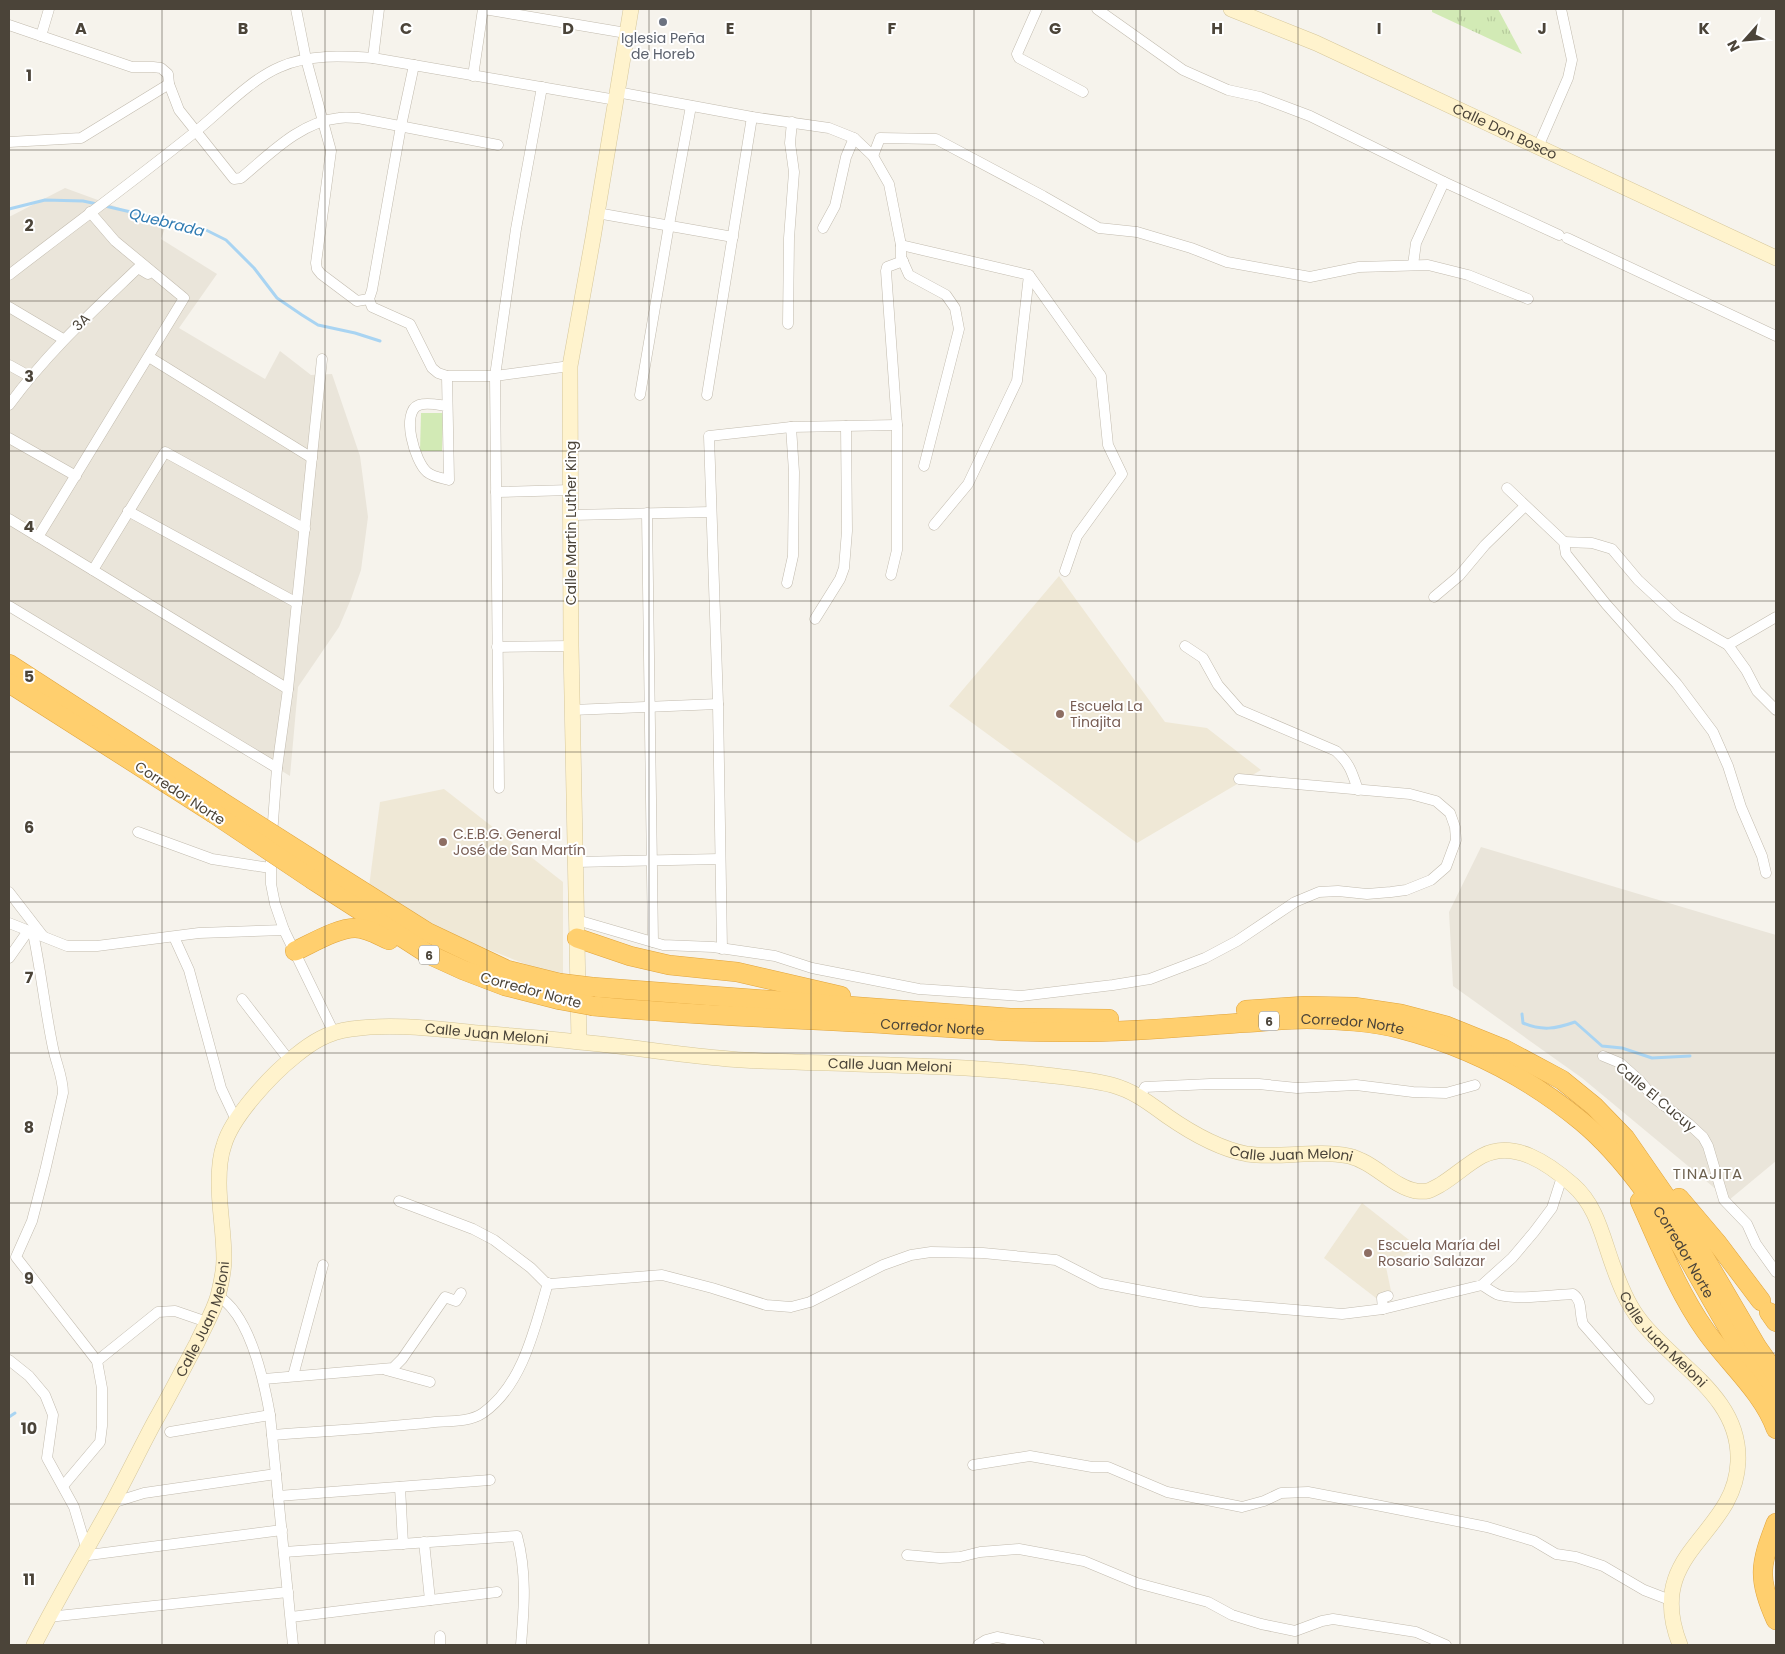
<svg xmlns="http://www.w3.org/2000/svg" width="1785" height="1654" font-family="Poppins,sans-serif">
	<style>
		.residential { fill: #eae5da }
		.education { fill: #efe8d6 }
		.grass { fill: #d2eab5 }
		.park { fill: url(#park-tufts) }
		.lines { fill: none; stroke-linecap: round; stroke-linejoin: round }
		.stream { stroke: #a9d4f2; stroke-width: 3 }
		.street-casing { stroke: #c2bbae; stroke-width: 11 }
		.secondary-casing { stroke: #d6c79b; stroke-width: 16 }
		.highway-casing { stroke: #e0a43c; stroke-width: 20 }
		.street { stroke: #fff; stroke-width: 10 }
		.secondary { stroke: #fff3cd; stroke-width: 15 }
		.highway { stroke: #ffcf6e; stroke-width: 19 }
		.highway-bridge-casing { stroke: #e0a43c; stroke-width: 20; stroke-linecap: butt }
		.highway-bridge { stroke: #ffcf6e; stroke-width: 19 }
		.grid { fill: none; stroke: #4b4439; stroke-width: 1; stroke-opacity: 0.55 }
		.worship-dot { fill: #6b7280; stroke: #fff; stroke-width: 2 }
		.education-dot { fill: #8d6e63; stroke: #fff; stroke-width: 2 }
		.labels { text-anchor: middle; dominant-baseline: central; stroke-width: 4; stroke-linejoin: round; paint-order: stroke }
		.shield { fill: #fff; stroke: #817c74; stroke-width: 1 }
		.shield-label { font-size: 12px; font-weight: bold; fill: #4b4439 }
		.worship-label { font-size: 14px; fill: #5b616d; stroke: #fff }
		.street-label { font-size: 14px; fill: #4b4439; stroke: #fff }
		.education-label { font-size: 14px; fill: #785e54; stroke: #fff; text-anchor: start }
		.water-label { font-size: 15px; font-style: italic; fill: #2e7ab2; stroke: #fff }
		.neighbourhood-label { font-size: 15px; letter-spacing: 1px; fill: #6e6250; stroke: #fff }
		.grid-label { font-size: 16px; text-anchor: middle; font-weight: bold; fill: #4b4439; stroke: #fff; stroke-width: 4; stroke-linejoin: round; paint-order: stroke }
	</style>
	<defs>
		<pattern id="park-tufts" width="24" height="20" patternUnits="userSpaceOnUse" patternTransform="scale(1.25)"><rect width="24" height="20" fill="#d2eab5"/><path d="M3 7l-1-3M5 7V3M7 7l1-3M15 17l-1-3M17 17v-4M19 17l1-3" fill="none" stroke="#b6ca9c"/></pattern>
	</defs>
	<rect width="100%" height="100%" fill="#f6f3ec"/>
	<g class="residential">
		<path d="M65 188 166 225 161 239 217 274 179 328 265 379 280 351 311 375 332 374 360 456 368 517 361 570 351 599 339 627 298 687 290 776 9 605V217Z"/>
		<path d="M1481 847 1776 935V1161L1729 1200 1582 1078 1453 986 1449 912Z"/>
	</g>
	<g class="education">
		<path d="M1059 576 1165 722 1207 728 1261 770 1137 843 949 706Z"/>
		<path d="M444 789 563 882V975L545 972 452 935 369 887 380 802Z"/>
		<path d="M1362 1203 1418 1247 1386 1267 1391 1291 1376 1298 1324 1258Z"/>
	</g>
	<path class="grass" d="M421 413H443L442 451H420Z"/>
	<path class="park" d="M1432 9H1498L1522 54 1432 12Z"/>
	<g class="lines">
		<g class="stream">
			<path d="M105 206 204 229 226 240 254 268 277 298 302 315 318 325 355 333 380 341"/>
			<path d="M9 209 45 200 83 201 97 204"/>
			<path d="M1522 1014 1523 1023C1542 1031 1555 1029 1575 1022L1602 1046 1622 1048 1652 1058 1690 1056"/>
			<path d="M9 1417 15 1413"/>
		</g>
		<defs>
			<g id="street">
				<path d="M296 9 306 59 331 151 316 263 317 269 321 274 357 301 369 299"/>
				<path d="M484 9 626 33"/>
				<path d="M1037 9 1017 54 1019 58 1083 92"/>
				<path d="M1097 9 1183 70 1228 90 1260 97 1310 116 1444 182 1559 235"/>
				<path d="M9 25 132 67H153L161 68 168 74 169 84 179 110 234 179 241 178C270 154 300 122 339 118 345 117 352 118 358 118L498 145"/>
				<path d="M41 36 49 9"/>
				<path d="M373 58 379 9"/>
				<path d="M414 65 401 126 372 290 369 299 372 307 410 324 432 368 438 373 447 376H495L570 366"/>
				<path d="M473 76 483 9"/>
				<path d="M617 92 752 117 829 128 854 138 873 156 889 184 901 245V257L909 275 946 295 955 308 959 329 924 466"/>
				<path d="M9 142 81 138 169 84"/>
				<path d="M1538 147 1568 78 1572 60 1561 9"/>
				<path d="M873 156 880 138 936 139 1043 196 1099 228 1137 232 1191 248 1227 262 1310 277 1359 267 1428 265 1468 275 1528 299"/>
				<path d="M597 213 733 237"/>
				<path d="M823 228 835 206 846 157 854 138"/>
				<path d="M1567 238 1776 336"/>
				<path d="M901 245 1029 275 1101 376 1108 445 1122 474 1077 536 1065 571"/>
				<path d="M1413 265 1416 243 1444 182"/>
				<path d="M9 275C71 227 134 181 195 132 220 112 251 79 280 67 309 54 342 56 373 58L616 100"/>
				<path d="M9 307 63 339"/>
				<path d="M788 324 789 238 794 172 790 143 792 122"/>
				<path d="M149 357 312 458"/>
				<path d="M9 365 29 376"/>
				<path d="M640 395 669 225 691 106"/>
				<path d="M707 395 752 117"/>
				<path d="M9 405C48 352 91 313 138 268L148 274"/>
				<path d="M447 406C439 405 427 402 419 405 400 412 415 462 427 472 433 477 442 478 449 480L447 376"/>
				<path d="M9 438 76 476"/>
				<path d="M1507 488 1564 542 1566 554 1606 604 1677 684 1713 732 1728 766 1741 807 1762 856 1766 873"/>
				<path d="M496 492 571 490"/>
				<path d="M128 511 297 603"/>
				<path d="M647 513 653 942"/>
				<path d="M571 515 711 512"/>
				<path d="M9 519 288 689"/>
				<path d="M934 525 968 484 1017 381 1029 275"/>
				<path d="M38 537 184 298 115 241 90 212"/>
				<path d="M1564 542 1592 543 1612 549 1638 580 1677 616 1728 645 1746 670 1757 691 1776 710"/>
				<path d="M93 570 165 452 305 529"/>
				<path d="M891 575 897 550V425L886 271 887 267 903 261"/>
				<path d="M787 583 793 556 794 472 791 427"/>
				<path d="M1434 597 1459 576 1485 545 1525 506"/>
				<path d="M9 606 277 768"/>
				<path d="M815 619 840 579 844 568 847 531 846 426"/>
				<path d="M1728 645 1776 617"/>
				<path d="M1185 646 1203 658 1218 685 1240 710 1336 751C1350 764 1352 772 1358 790"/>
				<path d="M497 647 571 646"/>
				<path d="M572 710 718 704"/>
				<path d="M499 788 495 376 516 229 542 87"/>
				<path d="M138 832 212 859 270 868"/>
				<path d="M272 835 277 768 288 689 322 359"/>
				<path d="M271 850V884L275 904 284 930 334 1033"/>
				<path d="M575 862 720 859"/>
				<path d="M9 892 43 936"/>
				<path d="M577 920 663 945 713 947 775 956 812 968 919 989 1021 996 1113 985 1150 979 1205 958 1237 941 1295 902 1319 892 1338 891 1367 894 1391 892 1406 890 1431 880 1446 867 1456 840 1455 827 1450 813 1436 801 1410 794 1239 779"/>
				<path d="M9 923 67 946H97L199 933 284 930"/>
				<path d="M33 933C41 971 45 1010 53 1048 56 1063 63 1077 63 1093L45 1171 32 1221 16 1257 97 1361 102 1388V1426L100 1442 63 1486"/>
				<path d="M174 937 189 970 221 1088 236 1120"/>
				<path d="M722 949 718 704 709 436 791 427 897 425"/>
				<path d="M9 958 28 931"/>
				<path d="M242 999 289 1060"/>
				<path d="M1603 1056 1620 1063 1640 1081 1654 1098 1689 1124 1703 1137 1708 1146 1724 1200 1747 1224 1756 1244 1776 1272"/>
				<path d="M1140 1097 1145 1087 1210 1084H1259L1297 1088 1356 1085 1413 1092 1446 1093 1475 1085"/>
				<path d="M399 1201 473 1229 494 1240 531 1268 545 1282 550 1284 662 1275 712 1288 766 1305 791 1307 810 1302 883 1265 911 1255 931 1252 983 1253 1056 1260 1101 1283 1201 1302 1342 1314 1383 1309 1482 1285 1512 1258 1534 1232 1552 1208 1562 1177"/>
				<path d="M1482 1285C1487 1288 1493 1293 1499 1295 1518 1300 1552 1295 1573 1294 1583 1301 1579 1313 1583 1324L1649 1399"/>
				<path d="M218 1296C250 1315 264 1381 270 1415L293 1645"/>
				<path d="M1383 1309 1382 1298 1388 1296"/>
				<path d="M9 1360 29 1376 45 1395 53 1415 47 1458 74 1507 86 1547"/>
				<path d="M97 1361 158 1312 175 1311 207 1322"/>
				<path d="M386 1370 430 1382"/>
				<path d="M293 1376 323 1265"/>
				<path d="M264 1379 393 1368 402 1359 445 1297 456 1301 461 1293"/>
				<path d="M170 1432 270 1415"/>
				<path d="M272 1435C327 1431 381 1428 435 1422 450 1421 470 1422 483 1413 523 1385 535 1327 548 1283"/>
				<path d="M973 1465 1030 1456 1092 1467H1108L1167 1492 1242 1507 1264 1501 1281 1493 1308 1492 1376 1505 1487 1527 1534 1541 1556 1554 1576 1557 1603 1566 1644 1590 1670 1600"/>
				<path d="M400 1487 403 1544"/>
				<path d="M278 1496 490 1480"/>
				<path d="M112 1503 144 1493 276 1474"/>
				<path d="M424 1542 430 1600"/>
				<path d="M284 1552 517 1536C527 1572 524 1609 521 1645"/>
				<path d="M907 1555 940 1558 960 1557 980 1552 1019 1549 1084 1561 1137 1583 1208 1602 1232 1615 1261 1624 1295 1631 1322 1621 1333 1619 1416 1632 1446 1645"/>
				<path d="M81 1556 282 1530"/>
				<path d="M48 1617 288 1592"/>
				<path d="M291 1617 497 1592"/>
				<path d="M440 1636V1645"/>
				<path d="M978 1645 986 1640 997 1637 1039 1645"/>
			</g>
			<g id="secondary">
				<path id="s1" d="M1231 9 1316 43 1776 258"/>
				<path d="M579 1041 571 646 570 366 593 238 631 9"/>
				<path id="s2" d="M34 1645C59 1596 87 1549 114 1500 128 1474 141 1447 155 1421 170 1395 183 1369 197 1343 204 1327 213 1313 218 1296 221 1284 224 1271 224 1259 224 1233 219 1208 219 1183 219 1171 220 1156 224 1145 232 1117 271 1075 295 1056 312 1042 328 1032 351 1029 393 1023 436 1029 478 1033 512 1036 546 1038 579 1042 626 1046 672 1054 719 1058 744 1061 770 1061 795 1062 875 1065 957 1065 1037 1074 1062 1077 1088 1079 1112 1085 1134 1091 1149 1103 1167 1116 1190 1132 1220 1149 1247 1154 1280 1159 1316 1149 1349 1156 1374 1162 1393 1187 1416 1191 1429 1192 1429 1191 1440 1185 1455 1176 1467 1164 1482 1156 1514 1139 1549 1164 1573 1185 1596 1205 1602 1235 1612 1263 1619 1283 1627 1304 1640 1320 1675 1366 1741 1396 1738 1462 1735 1537 1643 1551 1680 1645"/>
			</g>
			<g id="highway">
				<path d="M9 664 219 800"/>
				<path d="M9 683 213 813"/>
				<path d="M321 865 427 932 507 970 559 983"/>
				<path d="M313 880 428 954 463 970 505 986 560 1000"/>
				<path d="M577 938 630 956 669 965 737 972 841 996"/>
				<path d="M295 951C311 944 337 928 355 928 367 928 378 935 389 940"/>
				<path d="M592 987 1010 1018 1109 1019"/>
				<path id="s3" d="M593 1006C686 1015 779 1018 872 1023 940 1027 1008 1033 1076 1032 1130 1032 1184 1027 1239 1023 1261 1022 1284 1019 1307 1019 1338 1020 1371 1021 1401 1029 1467 1046 1529 1078 1581 1121 1626 1158 1668 1221 1696 1272 1721 1315 1744 1360 1776 1398"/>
				<path d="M1246 1010 1305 1006 1354 1007 1401 1014 1447 1026 1504 1049 1562 1080 1594 1106 1625 1138 1686 1226 1757 1347 1776 1374"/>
				<path d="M1679 1198 1718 1244 1761 1301"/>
				<path d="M1640 1201C1660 1245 1677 1290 1705 1330 1727 1362 1763 1392 1776 1429"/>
				<path d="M1769 1312 1776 1322"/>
				<path d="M1776 1523C1760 1564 1757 1579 1776 1620"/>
			</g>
		</defs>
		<use href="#street" class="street-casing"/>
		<use href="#secondary" class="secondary-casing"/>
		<use href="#highway" class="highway-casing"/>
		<use href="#street" class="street"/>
		<use href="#secondary" class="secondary"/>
		<use href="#highway" class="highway"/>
		<defs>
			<g id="highway-bridge">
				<path d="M219 800 321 865"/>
				<path d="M213 813 313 880"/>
				<path d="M559 983 592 987"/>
				<path d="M560 1000 593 1006"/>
			</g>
		</defs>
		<use href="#highway-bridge" class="highway-bridge-casing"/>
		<use href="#highway-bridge" class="highway-bridge"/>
	</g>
	<path class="grid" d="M162 9V1645M325 9V1645M487 9V1645M649 9V1645M811 9V1645M974 9V1645M1136 9V1645M1298 9V1645M1460 9V1645M1623 9V1645M9 150H1776M9 301H1776M9 451H1776M9 601H1776M9 752H1776M9 902H1776M9 1053H1776M9 1203H1776M9 1353H1776M9 1504H1776"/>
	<circle class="worship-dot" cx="663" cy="22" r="5"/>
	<g class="education-dot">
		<circle cx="1060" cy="714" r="5"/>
		<circle cx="443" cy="842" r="5"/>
		<circle cx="1368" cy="1253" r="5"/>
	</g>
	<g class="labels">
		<g class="shield">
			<rect x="419" y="945.5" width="20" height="19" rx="4"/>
			<rect x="1259" y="1011.5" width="20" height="19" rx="4"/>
		</g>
		<g class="shield-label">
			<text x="429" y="955">6</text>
			<text x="1269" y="1021">6</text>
		</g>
		<g class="worship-label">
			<text x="663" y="38">Iglesia Peña<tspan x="663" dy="16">de Horeb</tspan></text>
		</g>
		<g class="street-label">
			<text stroke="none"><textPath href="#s1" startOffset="300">Calle Don Bosco</textPath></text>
			<text transform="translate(81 322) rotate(-43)">3A</text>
			<text transform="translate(571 523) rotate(-90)">Calle Martin Luther King</text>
			<text transform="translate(180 793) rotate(33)">Corredor Norte</text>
			<text transform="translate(531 990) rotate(15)">Corredor Norte</text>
			<text stroke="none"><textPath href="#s3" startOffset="761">Corredor Norte</textPath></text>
			<text stroke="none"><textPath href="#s3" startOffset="340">Corredor Norte</textPath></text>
			<text stroke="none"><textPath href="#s2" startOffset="861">Calle Juan Meloni</textPath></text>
			<text stroke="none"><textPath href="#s2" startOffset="1266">Calle Juan Meloni</textPath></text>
			<text transform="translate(1656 1097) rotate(40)">Calle El Cucuy</text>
			<text stroke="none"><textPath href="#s2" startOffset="1686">Calle Juan Meloni</textPath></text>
			<text stroke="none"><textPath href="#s3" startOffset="1181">Corredor Norte</textPath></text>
			<text stroke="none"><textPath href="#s2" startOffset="368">Calle Juan Meloni</textPath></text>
			<text stroke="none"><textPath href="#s2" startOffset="2180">Calle Juan Meloni</textPath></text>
		</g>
		<g class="education-label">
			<text x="1070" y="706">Escuela La<tspan x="1070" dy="16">Tinajita</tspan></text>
			<text x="453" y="834">C.E.B.G. General<tspan x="453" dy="16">José de San Martín</tspan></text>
			<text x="1378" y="1245">Escuela María del<tspan x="1378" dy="16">Rosario Salazar</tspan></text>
		</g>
		<g class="water-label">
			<text transform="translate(167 222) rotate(14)">Quebrada</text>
		</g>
		<g class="neighbourhood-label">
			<text x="1708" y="1173">TINAJITA</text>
		</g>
	</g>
	<g class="grid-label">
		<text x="81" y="34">A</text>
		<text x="243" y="34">B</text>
		<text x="406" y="34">C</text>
		<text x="568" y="34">D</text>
		<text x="730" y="34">E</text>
		<text x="892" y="34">F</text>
		<text x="1055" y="34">G</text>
		<text x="1217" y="34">H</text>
		<text x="1379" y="34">I</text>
		<text x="1542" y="34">J</text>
		<text x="1704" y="34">K</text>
		<text x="29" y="81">1</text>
		<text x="29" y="231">2</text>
		<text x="29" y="382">3</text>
		<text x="29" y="532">4</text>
		<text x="29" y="682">5</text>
		<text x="29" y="833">6</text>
		<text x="29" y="983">7</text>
		<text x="29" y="1133">8</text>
		<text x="29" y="1284">9</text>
		<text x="29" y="1434">10</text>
		<text x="29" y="1585">11</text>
	</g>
	<rect width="1785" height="1654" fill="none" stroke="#4b4439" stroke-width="20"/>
	<g transform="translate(1745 40) rotate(243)" stroke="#ffffff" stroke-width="4" paint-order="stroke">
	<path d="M0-4L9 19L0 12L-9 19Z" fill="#4b4439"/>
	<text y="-8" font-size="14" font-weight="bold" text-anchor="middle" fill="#4b4439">N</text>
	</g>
</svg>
